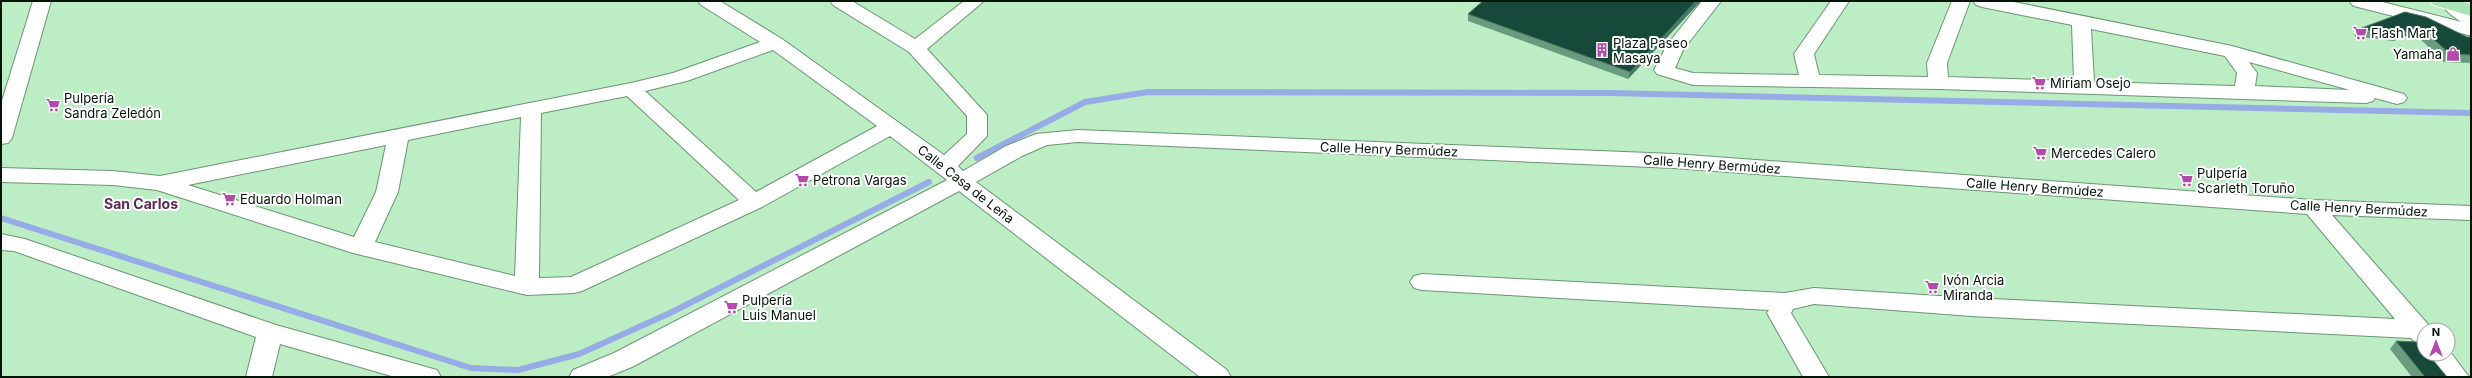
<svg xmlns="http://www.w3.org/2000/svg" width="2472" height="378" font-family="Inter,sans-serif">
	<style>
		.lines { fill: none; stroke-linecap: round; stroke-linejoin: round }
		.stream { stroke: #97abe6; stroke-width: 6 }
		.lane-casing { stroke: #699771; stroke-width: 13 }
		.street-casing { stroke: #699771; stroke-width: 2 }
		.secondary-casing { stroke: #699771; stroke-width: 2 }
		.highway-casing { stroke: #fff; stroke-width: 2 }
		.lane { stroke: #fff; stroke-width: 11 }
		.street { fill: #fff; fill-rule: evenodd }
		.secondary { fill: #fff; fill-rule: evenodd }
		.highway { fill: #a9e5b4; fill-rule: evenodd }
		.wall { fill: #699b7e }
		.shaded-wall { fill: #487a63 }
		.building { fill: #164939; stroke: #487a63 }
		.labels { text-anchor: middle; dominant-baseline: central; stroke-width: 4; stroke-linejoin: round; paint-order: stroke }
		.poi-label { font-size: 13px; fill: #041508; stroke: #fff; text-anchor: start }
		.street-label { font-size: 13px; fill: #041508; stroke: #fff }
		.neighbourhood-label { font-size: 14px; font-weight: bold; fill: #5c2959; stroke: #fff }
	</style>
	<rect width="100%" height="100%" fill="#bcedc4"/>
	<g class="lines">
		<g class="stream">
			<path d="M977 158 1085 102 1148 92 1611 93 2471 113"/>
			<path d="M1 218 471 368 518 370 579 354 670 313 929 182"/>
		</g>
		<defs>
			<path id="lane" d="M2356 1 2471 30"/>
			<g id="street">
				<path d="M698 1H720L782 39 944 155 967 134V116L909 52 833 5 830 1H852L915 39 964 1H984L927 49 987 115V136L958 166 963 171 1006 146 1036 134 1078 130 1674 154 2313 200 2471 206V220L2332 215 2433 330H2424V345L2415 342 2411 338 1971 316 1814 304 1793 309 1791 313 1829 377H1803L1767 313 1769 310 1422 290 1414 288 1410 282 1414 276 1422 274 1785 293 1814 288 1971 298 2395 319 2307 214 1674 168 1078 142 1047 145 1022 156 976 182 1227 370 1231 377H1200L959 191 632 367 607 377H569L573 370 614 353 947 180 890 136 762 207 582 291 574 293 527 295 353 253 157 190 113 185 1 182V168L113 171 160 176 631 83 673 73 760 42 701 5ZM773 50 877 126 756 192 645 91 687 81ZM627 96 739 200 571 277 539 278 541 113ZM521 117 515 276 375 242 398 192 408 140ZM386 145 376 192 354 237 188 185Z"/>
				<path d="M1702 1H1721L1683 50 1675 68 1693 73 1799 75 1794 54 1831 1H1849L1814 54 1819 75 1928 77 1927 63 1952 1H1970L1947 63 1948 77 2074 81 2072 25 1982 7 1976 5 1973 1H2009L2232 46 2404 94 2407 98 2404 102 2397 104 2375 98 2373 101 2366 103 1939 89 1693 85 1657 74 1654 70 1667 45ZM2091 29 2225 56 2237 73 2235 86 2094 82ZM2249 62 2350 90 2255 86 2257 73Z"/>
				<path d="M1 234 25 239 276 325 437 370 441 377H395L280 344 272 377H246L256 337 14 251 1 250Z"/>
				<path d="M2448 349 2469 377H2442L2425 354H2448Z"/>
			</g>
			<g id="secondary">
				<path d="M33 1H51L12 138 8 143 1 144V104Z"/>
				<path d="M2444 1H2458L2471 11V26C2461 23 2448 14 2442 5Z"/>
			</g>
			<path id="highway" d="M2430 1H2459L2471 4V16L2433 5Z"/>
		</defs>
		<use href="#lane" class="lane-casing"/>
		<use href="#street" class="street-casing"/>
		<use href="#secondary" class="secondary-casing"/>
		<use href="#highway" class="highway-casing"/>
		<use href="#lane" class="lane"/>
		<use href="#street" class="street"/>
		<use href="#secondary" class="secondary"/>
		<use href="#highway" class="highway"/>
	</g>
	<g class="wall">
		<path d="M1483 1H1701L1628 79 1468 21V14Z"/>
		<path d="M2405 12 2467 37H2471V63L2444 62 2414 33 2393 41 2354 36 2359 29Z"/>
		<path d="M2396 341 2447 377H2412L2390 349Z"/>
	</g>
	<g class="shaded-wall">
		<path d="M1696 1H1701L1628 79 1630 72Z"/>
		<path d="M2419 26 2414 33 2393 41 2398 34Z"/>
	</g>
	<g class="building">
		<path d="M1483 1H1696L1630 72 1468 14Z"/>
		<path d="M2405 12 2426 17 2467 37H2471V55L2450 54 2419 26 2398 34 2359 29Z"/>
		<path d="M2396 341 2418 342 2424 349V354H2428L2447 377H2425Z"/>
	</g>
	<defs>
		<symbol id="supermarket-bare" viewBox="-9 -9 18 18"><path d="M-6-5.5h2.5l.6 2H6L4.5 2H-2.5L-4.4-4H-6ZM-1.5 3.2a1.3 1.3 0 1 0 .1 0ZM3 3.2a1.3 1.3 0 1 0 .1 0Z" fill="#b34bad" stroke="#fff" stroke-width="2.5" paint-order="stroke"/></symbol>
		<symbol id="building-bare" viewBox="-9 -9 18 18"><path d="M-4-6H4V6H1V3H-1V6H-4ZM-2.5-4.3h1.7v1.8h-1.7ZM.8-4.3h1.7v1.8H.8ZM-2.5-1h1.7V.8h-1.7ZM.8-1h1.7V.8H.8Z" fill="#b34bad" stroke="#fff" stroke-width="2.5" paint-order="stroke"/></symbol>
		<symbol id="shop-bare" viewBox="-9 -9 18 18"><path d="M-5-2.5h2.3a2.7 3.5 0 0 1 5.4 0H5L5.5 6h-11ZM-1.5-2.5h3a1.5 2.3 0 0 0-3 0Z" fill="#b34bad" stroke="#fff" stroke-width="2.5" paint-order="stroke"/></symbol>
	</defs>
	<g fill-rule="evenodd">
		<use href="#supermarket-bare" x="2350" y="23" width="20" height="20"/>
		<use href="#building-bare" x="1592" y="40" width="20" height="20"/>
		<use href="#shop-bare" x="2443" y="44" width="20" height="20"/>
		<use href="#supermarket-bare" x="2029" y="73" width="20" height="20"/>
		<use href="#supermarket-bare" x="43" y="95" width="20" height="20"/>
		<use href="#supermarket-bare" x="2030" y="143" width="20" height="20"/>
		<use href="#supermarket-bare" x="792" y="170" width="20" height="20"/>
		<use href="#supermarket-bare" x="2176" y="170" width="20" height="20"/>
		<use href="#supermarket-bare" x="219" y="189" width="20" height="20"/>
		<use href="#supermarket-bare" x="1922" y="277" width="20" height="20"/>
		<use href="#supermarket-bare" x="721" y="297" width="20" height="20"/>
	</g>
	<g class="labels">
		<g class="poi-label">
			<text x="2371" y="33">Flash Mart</text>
			<text x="1613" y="43">Plaza Paseo<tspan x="1613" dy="15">Masaya</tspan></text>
			<text x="2442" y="54" text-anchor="end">Yamaha</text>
			<text x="2050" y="83">Míriam Osejo</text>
			<text x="64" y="98">Pulpería<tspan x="64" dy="15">Sandra Zeledón</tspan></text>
			<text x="2051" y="153">Mercedes Calero</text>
			<text x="2197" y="173">Pulpería<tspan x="2197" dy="15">Scarleth Toruño</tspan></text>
			<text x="813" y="180">Petrona Vargas</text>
			<text x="240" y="199">Eduardo Holman</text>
			<text x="1943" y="280">Ivón Arcia<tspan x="1943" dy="15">Miranda</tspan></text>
			<text x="742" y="300">Pulpería<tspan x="742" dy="15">Luis Manuel</tspan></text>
		</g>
		<g class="street-label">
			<text transform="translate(1389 149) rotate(2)">Calle Henry Bermúdez</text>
			<text transform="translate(1712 164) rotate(4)">Calle Henry Bermúdez</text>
			<text transform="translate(966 184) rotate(38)">Calle Casa de Leña</text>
			<text transform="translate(2035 187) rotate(4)">Calle Henry Bermúdez</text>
			<text transform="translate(2359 208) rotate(3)">Calle Henry Bermúdez</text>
		</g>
		<g class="neighbourhood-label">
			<text x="141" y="203">San Carlos</text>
		</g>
	</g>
	<rect width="2472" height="378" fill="none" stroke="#041508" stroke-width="4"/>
	<g transform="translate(2436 342)"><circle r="19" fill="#ffffff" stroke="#9ba19c"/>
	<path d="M0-3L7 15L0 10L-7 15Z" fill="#b34bad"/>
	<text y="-6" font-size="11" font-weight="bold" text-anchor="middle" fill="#041508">N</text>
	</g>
</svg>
